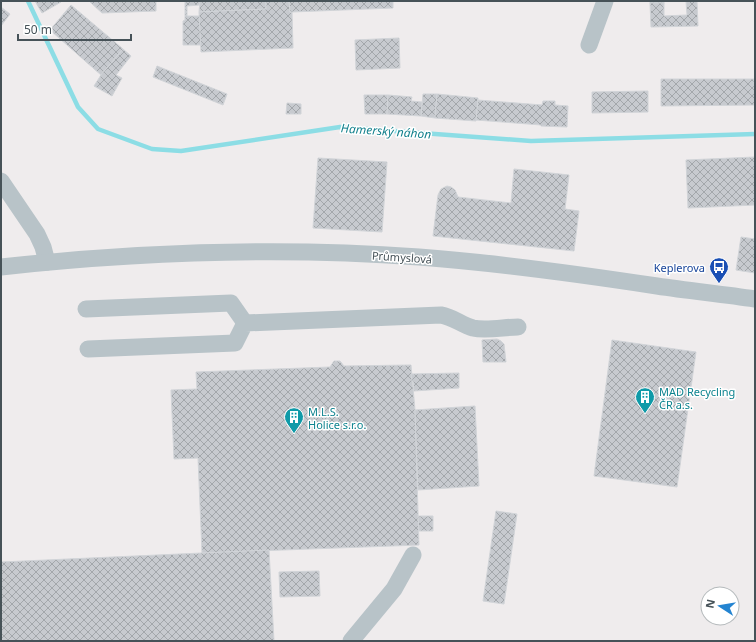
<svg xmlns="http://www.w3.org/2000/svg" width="756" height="642" font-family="'Noto Sans',sans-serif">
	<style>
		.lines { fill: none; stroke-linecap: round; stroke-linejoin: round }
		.stream { stroke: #8cdde5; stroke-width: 4.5 }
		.building { fill: url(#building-cross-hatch); stroke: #d1d4d8 }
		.minor { stroke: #b8c3c8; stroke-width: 17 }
		.labels { text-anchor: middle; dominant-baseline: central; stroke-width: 3; stroke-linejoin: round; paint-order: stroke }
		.street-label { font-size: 11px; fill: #465258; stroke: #fff }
		.transit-label { font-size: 11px; fill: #164399; stroke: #fff; text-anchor: end }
		.culture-label { font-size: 11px; fill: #0d838f; stroke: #fff; text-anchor: start }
		.water-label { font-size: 12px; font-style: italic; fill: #15828e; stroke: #fff }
	</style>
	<defs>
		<pattern id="building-cross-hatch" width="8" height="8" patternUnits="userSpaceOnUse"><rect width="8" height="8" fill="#c7cacf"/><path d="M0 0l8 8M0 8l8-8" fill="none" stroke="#a3a7ab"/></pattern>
	</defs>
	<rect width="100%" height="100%" fill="#efeced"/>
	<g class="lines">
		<path class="stream" d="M28 1 78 107 98 129 152 149 181 151 340 127 531 141 755 134"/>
	</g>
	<g class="building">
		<path d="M35 1H61V2L42 13Z"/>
		<path d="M89 1H156V11L102 13Z"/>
		<path d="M200 1 199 5 187 6V16H200L201 45H183V21L185 20V2Z"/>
		<path d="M200 1H266V9L199 12Z"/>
		<path d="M266 1H289L290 12H292L293 48 201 52 199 12 266 9Z"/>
		<path d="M289 1H393V8L292 12H290Z"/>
		<rect x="650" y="1" width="14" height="2"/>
		<path d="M686 1H697L698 26 651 27 650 3H664V16L687 15Z"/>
		<path d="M71 5 123 49 101 75 50 30Z"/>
		<path d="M1 7 10 14 1 26Z"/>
		<path d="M399 38 400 68 356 70 355 40Z"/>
		<path d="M123 49 131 56 116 75 122 78 112 96 94 86 101 75Z"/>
		<path d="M157 66 227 94 223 105 153 77Z"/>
		<path d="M661 79H754L755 105 661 106Z"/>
		<path d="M648 91V112L592 113V92Z"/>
		<path d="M423 94H437L435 118 421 116Z"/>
		<path d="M437 94 478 98 476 121 435 118Z"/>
		<path d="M364 95H388L387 114H365Z"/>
		<path d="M388 95 412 97 411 101 422 102 421 116 387 114Z"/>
		<path d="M478 100 542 105 543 101H555V105L568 106 567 127 541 126V125L476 120Z"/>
		<path d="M287 103 301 104V114H286Z"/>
		<path d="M755 157V205L688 208 686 160Z"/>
		<path d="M318 158 387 162 382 232 313 228Z"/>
		<path d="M514 169 569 175 565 209 579 211 574 251 433 236 438 195 441 189 447 186 451 187 455 190 458 197 511 203Z"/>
		<path d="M741 237 755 239V273L736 270Z"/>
		<path d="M497 339 501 341 504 344 506 362H483L482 340Z"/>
		<path d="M612 340 696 352 677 487 594 476Z"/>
		<path d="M334 361H340L344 366 411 365 415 410 419 545 202 553 198 458 174 459 171 390 197 389 196 372 330 367Z"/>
		<path d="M459 373V388L414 391 413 381H412L411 374Z"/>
		<path d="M475 406 479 486 418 490 415 410Z"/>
		<path d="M496 511 517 514 504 604 483 601Z"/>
		<path d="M418 516H433V531H419Z"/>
		<path d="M269 550 274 641H1V562Z"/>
		<path d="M319 571 320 596 280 597 279 572Z"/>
	</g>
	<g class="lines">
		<g class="minor">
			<path d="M589 45 605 1"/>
			<path d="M1 181 37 234 43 247 47 262"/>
			<path d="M1 267C139 252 280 247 419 257 499 263 578 274 657 286 690 291 722 294 755 299"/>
			<path d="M86 309 231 303 245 323"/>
			<path d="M88 349 235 343 245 323 441 315C453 317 462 325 473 328 486 331 505 327 518 327"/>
			<path d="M351 641 394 589 413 555"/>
		</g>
	</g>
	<defs>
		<symbol id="bus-pin" viewBox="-11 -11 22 30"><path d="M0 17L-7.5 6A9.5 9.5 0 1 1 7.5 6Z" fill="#1a4fb4" stroke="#fff"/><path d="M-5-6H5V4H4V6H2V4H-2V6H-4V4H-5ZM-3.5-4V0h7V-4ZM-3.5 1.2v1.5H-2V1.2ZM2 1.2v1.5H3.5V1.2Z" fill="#fff"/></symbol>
		<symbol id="building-pin" viewBox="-11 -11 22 30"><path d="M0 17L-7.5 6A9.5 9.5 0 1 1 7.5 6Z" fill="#0f9aa8" stroke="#fff"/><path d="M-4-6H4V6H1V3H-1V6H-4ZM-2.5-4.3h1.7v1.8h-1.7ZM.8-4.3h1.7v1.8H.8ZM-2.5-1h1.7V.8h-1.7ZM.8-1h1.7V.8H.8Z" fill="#fff"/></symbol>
	</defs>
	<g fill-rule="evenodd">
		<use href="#bus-pin" x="708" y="256" width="22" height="30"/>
		<use href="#building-pin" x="634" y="386" width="22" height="30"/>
		<use href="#building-pin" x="283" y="406" width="22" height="30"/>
	</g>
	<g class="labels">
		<g class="street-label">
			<text transform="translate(402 257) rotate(4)">Průmyslová</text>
		</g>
		<g class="transit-label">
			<text x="705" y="267">Keplerova</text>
		</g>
		<g class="culture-label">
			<text x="659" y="391">MAD Recycling<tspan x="659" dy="13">ČR a.s.</tspan></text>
			<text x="308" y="411">M.L.S.<tspan x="308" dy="13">Holice s.r.o.</tspan></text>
		</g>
		<g class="water-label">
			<text transform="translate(386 131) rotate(4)">Hamerský náhon</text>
		</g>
	</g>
	<rect width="756" height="642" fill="none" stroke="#465258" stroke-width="4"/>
	<g transform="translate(720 606) rotate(282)"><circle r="19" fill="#ffffff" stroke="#b5babc"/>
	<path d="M0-3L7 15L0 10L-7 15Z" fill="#2484d1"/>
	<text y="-6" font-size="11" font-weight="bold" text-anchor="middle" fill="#465258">N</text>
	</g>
	<path d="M18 34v6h113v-6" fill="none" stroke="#465258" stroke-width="2"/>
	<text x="24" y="34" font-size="12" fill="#465258" stroke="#ffffff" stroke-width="3" paint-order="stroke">50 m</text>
</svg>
